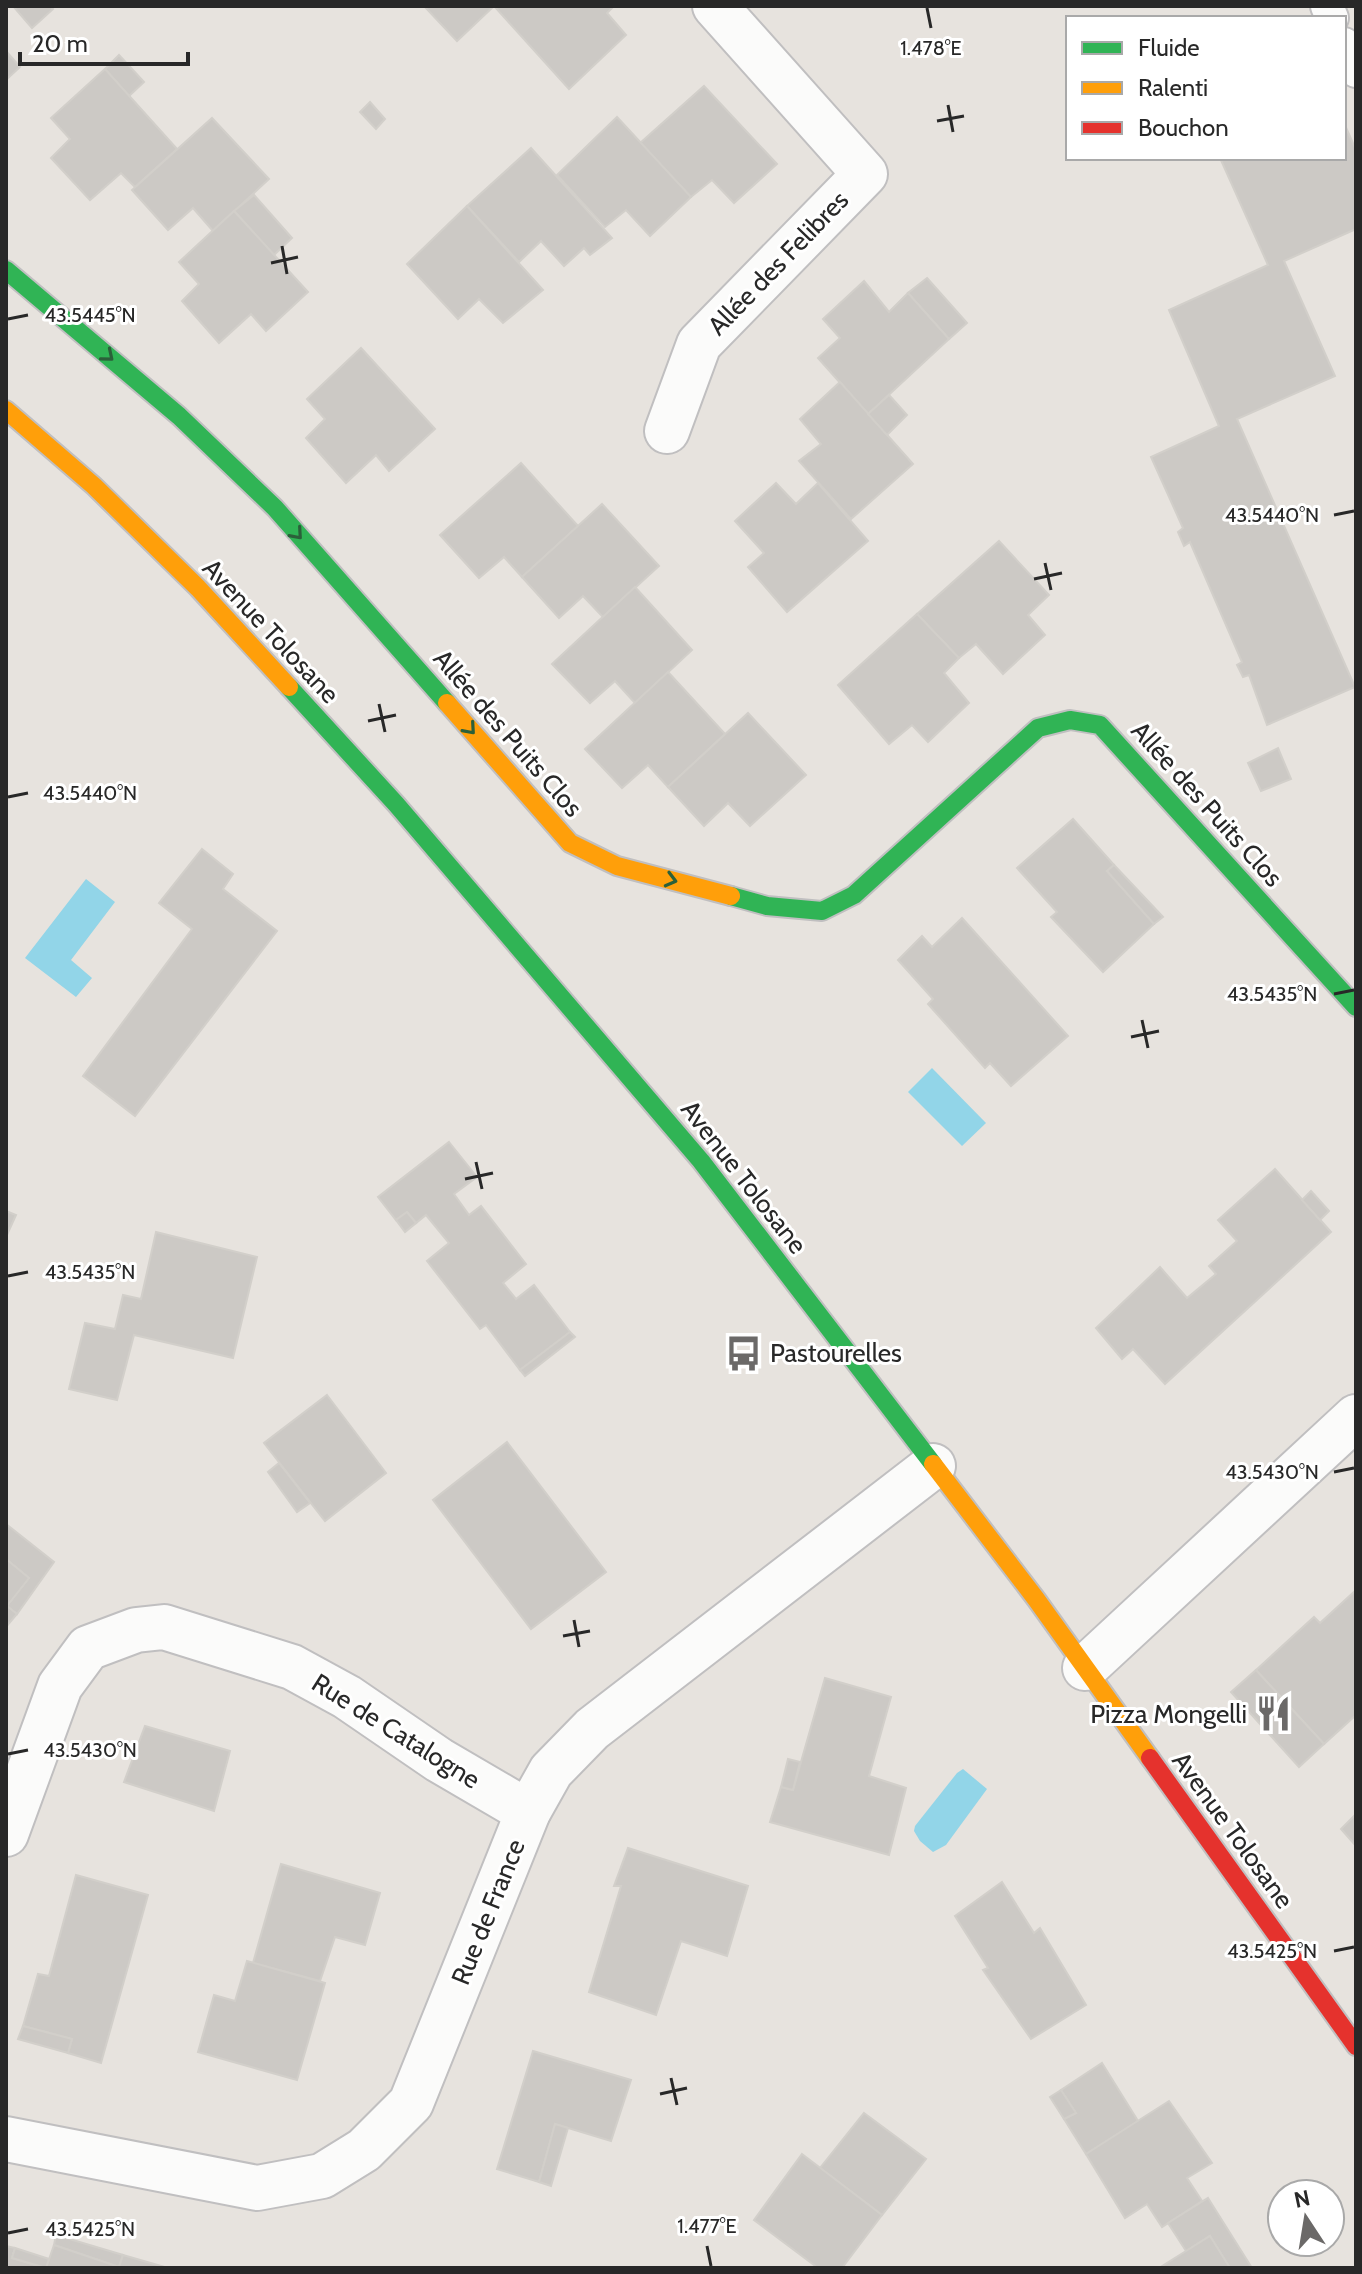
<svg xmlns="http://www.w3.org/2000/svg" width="1362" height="2274" font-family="Cabin,sans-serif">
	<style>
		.water { fill: #92d5e8 }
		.building { fill: #ccc9c5; stroke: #d2cfca; stroke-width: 2 }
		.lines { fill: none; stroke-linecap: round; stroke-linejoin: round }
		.lane-casing { stroke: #c0bfc0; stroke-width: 36 }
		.street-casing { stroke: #c0bfc0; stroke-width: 48 }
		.fast-casing { stroke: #c0bfc0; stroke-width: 22 }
		.slow-casing { stroke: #c0bfc0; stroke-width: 22 }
		.jam-casing { stroke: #c0bfc0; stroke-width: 22 }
		.lane { stroke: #fbfbfa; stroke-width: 32 }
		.street { stroke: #fbfbfa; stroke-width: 44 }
		.fast { stroke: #30b455; stroke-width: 18 }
		.slow { stroke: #ff9f0a; stroke-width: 18 }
		.jam { stroke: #e5322d; stroke-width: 18 }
		.oneway { stroke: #2b603a }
		.ticks { fill: none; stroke: #282828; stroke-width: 3 }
		.labels { text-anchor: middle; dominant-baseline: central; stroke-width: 6; stroke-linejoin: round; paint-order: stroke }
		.street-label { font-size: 26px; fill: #282828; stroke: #fff }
		.poi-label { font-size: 26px; fill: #282828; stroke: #fff; text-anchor: start }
		.ticks-label { font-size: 20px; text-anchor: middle; fill: #282828; stroke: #fff; stroke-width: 6; stroke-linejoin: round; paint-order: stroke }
	</style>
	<rect width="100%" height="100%" fill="#e7e3de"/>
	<g class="water">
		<path d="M86 879 115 902 71 960 92 978 76 997 25 958Z"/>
		<path d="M932 1068 986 1123 962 1146 908 1092Z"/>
		<path d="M963 1769 987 1789 946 1845 933 1852 920 1841 914 1831 915 1826 957 1773Z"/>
	</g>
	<g class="building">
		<path d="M13 6H50L53 9 32 28Z"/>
		<path d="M424 6H494L457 41Z"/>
		<path d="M494 6H614L607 13 626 35 569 89Z"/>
		<path d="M6 51 20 67 6 80Z"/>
		<path d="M119 55 144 82 129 96 105 69Z"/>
		<path d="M105 69 177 149 135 187 121 173 90 200 51 158 70 139 51 118Z"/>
		<path d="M704 86 777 164 734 203 712 180 691 197 640 143Z"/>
		<path d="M370 102 385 119 376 129 360 112Z"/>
		<path d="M617 117 691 197 650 236 626 210 605 227 557 175Z"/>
		<path d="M212 118 269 179 213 231 193 208 168 230 132 190Z"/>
		<path d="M1344 123 1356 150V229L1284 261 1335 376 1237 419 1355 687 1267 725 1249 675 1243 677 1237 665 1242 662 1190 542 1184 546 1178 532 1183 528 1151 457 1219 426 1169 310 1268 265 1220 158H1344Z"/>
		<path d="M531 148 612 238 590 255 584 248 564 266 541 241 519 262 467 206Z"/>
		<path d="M254 195 292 238 274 255 234 211Z"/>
		<path d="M467 206 543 290 503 323 479 299 458 319 407 264Z"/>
		<path d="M234 211 308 292 266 331 251 314 219 343 182 301 199 284 179 262Z"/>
		<path d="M927 278 967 323 949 339 908 293Z"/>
		<path d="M864 281 889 312 908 293 949 339 868 414 818 358 840 338 823 319Z"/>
		<path d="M361 348 435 429 389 471 376 455 346 483 306 438 325 419 307 399Z"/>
		<path d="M840 382 913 464 851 519 799 461 821 444 800 419Z"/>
		<path d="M889 395 907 415 887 435 868 414Z"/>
		<path d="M521 463 578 526 522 577 504 557 479 578 440 535Z"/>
		<path d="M776 483 796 504 818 483 868 541 787 612 748 567 764 553 735 521Z"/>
		<path d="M602 504 659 566 603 617 583 596 559 618 522 577Z"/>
		<path d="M999 541 1049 595 1028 615 1045 635 1003 674 976 644 959 658 917 614Z"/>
		<path d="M635 587 692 650 635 703 615 681 590 703 552 664Z"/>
		<path d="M917 614 959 658 944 673 969 703 928 742 912 725 889 744 838 685Z"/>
		<path d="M668 672 725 734 668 787 648 765 622 788 585 749Z"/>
		<path d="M748 713 806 775 750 826 728 803 704 826 668 787Z"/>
		<path d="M1278 748 1291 779 1261 791 1248 763Z"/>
		<path d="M1073 819 1114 865 1107 871 1154 924 1103 972 1051 917 1057 912 1017 868Z"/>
		<path d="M202 849 233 874 223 889 277 931 135 1116 83 1076 192 929 159 903Z"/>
		<path d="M1114 865 1163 917 1154 924 1107 871Z"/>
		<path d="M962 918 1068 1036 1011 1086 990 1063 985 1068 928 1004 933 999 898 960 922 936 932 947Z"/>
		<path d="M449 1142 477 1177 454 1194 469 1215 481 1206 526 1264 503 1283 516 1299 534 1285 570 1332 520 1370 486 1325 480 1329 427 1261 449 1243 426 1215 416 1223 407 1212 396 1220 378 1197Z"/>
		<path d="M1275 1169 1331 1232 1165 1384 1133 1349 1122 1359 1096 1328 1160 1267 1187 1298 1216 1274 1209 1266 1237 1241 1218 1220Z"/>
		<path d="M1311 1191 1329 1211 1320 1220 1302 1200Z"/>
		<path d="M6 1211 16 1215 6 1237Z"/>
		<path d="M407 1212 416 1223 405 1232 396 1220Z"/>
		<path d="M156 1232 257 1257 233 1358 134 1335 117 1400 69 1389 85 1323 115 1329 123 1295 141 1299Z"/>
		<path d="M570 1332 575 1337 525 1376 520 1370Z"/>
		<path d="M327 1395 386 1473 325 1521 264 1443Z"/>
		<path d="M507 1442 606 1572 531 1629 433 1500Z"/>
		<path d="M279 1463 310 1503 297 1512 268 1472Z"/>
		<path d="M6 1524 54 1562 17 1614 7 1606 29 1578 6 1559Z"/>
		<path d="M6 1559 29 1578 7 1606 17 1614 6 1627Z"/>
		<path d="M1356 1590V1715L1324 1744 1256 1670 1314 1617 1320 1623Z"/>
		<path d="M1256 1670 1324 1744 1299 1767 1231 1692Z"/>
		<path d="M825 1678 891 1697 869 1776 906 1788 889 1855 770 1822 781 1787 793 1790Z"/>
		<path d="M145 1726 230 1751 214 1811 124 1782Z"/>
		<path d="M788 1759 800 1762 793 1790 781 1787Z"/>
		<path d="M1356 1814V1846L1341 1829Z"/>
		<path d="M628 1848 748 1886 727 1956 681 1941 656 2015 589 1992 621 1886H614Z"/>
		<path d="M281 1864 380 1893 365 1945 335 1937 320 1981 253 1963Z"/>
		<path d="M76 1875 148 1895 101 2063 68 2053 72 2039 23 2026 38 1974 49 1976Z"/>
		<path d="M1002 1882 1034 1933 1040 1928 1086 2005 1031 2039 983 1970 988 1968 955 1916Z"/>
		<path d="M247 1961 325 1983 297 2080 198 2052 214 1995 235 2001Z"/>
		<path d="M23 2026 72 2039 68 2053 18 2039Z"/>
		<path d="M533 2051 631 2080 611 2141 555 2124 539 2182 497 2169Z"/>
		<path d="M1102 2063 1138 2121 1086 2154 1064 2119 1076 2113 1061 2090Z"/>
		<path d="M1061 2090 1076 2113 1064 2119 1050 2097Z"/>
		<path d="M1169 2101 1212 2163 1187 2178 1202 2201 1162 2227 1147 2204 1125 2218 1086 2154Z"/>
		<path d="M864 2113 926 2159 882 2215 820 2168Z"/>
		<path d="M555 2124 568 2128 551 2186 539 2182Z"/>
		<path d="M802 2154 882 2215 842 2268H818L754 2220Z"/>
		<path d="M1208 2198 1252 2268H1230L1210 2236 1186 2251 1168 2223Z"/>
		<path d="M56 2235 123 2255 119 2267 54 2245Z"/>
		<path d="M1210 2236 1230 2268H1159L1186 2251Z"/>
		<path d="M54 2245 119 2267 123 2255 168 2268H46Z"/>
		<path d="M6 2246 15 2248 12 2258 46 2268H6Z"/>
		<path d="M15 2248 49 2259 46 2268 12 2258Z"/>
	</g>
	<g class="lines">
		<defs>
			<g id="lane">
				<path d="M1327 6 1332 18"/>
				<path d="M1344 44 1356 71"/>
			</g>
			<g id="street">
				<path d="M667 431 699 344 865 174 715 6"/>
				<path d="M1085 1668 1356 1417"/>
				<path d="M6 1834 60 1686 88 1648 136 1630 164 1627 292 1667 347 1697 439 1760 528 1812"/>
				<path d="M6 2139 257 2188 322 2176 364 2150 411 2103 528 1812 551 1771 592 1729 933 1466"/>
			</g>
			<g id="fast">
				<path d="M6 270 179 416 275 508 447 703"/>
				<path d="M289 687 396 804 701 1161 933 1464"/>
				<path d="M731 896 767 906 822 911 854 895 1038 728 1070 720 1100 725 1356 1007"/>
			</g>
			<g id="slow">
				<path d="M6 410 94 486 198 588 289 687"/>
				<path d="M447 703 570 843 617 866 731 896"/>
				<path d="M933 1464 1036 1599 1150 1758"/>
			</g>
			<path id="jam" d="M1150 1758 1356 2046"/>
		</defs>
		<use href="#lane" class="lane-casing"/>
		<use href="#street" class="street-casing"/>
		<use href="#fast" class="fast-casing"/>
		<use href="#slow" class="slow-casing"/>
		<use href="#jam" class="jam-casing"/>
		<use href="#lane" class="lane"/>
		<use href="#street" class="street"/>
		<use href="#fast" class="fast"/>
		<use href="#slow" class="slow"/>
		<use href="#jam" class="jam"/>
	</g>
	<defs><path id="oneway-chevron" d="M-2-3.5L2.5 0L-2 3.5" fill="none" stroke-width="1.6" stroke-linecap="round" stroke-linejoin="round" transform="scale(2)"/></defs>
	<g class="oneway">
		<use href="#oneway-chevron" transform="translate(108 356) rotate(40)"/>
		<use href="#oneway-chevron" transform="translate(297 534) rotate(49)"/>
		<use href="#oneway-chevron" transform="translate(470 729) rotate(49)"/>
		<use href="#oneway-chevron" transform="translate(671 880) rotate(15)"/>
	</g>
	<path class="ticks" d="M927 8 931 28M948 105 953 132M937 121 964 116M282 246 287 274M271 263 298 257M8 319 28 315M1334 515 1354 511M1045 563 1051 590M1034 579 1062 573M379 704 385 732M368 721 396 715M8 797 28 793M1334 994 1354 990M1142 1020 1148 1048M1131 1037 1159 1031M476 1162 482 1189M465 1179 493 1173M8 1276 28 1272M1334 1472 1354 1468M574 1620 579 1647M563 1636 590 1631M8 1754 28 1750M1334 1951 1354 1947M671 2078 677 2105M660 2094 687 2088M8 2233 28 2229M707 2246 711 2266"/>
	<defs>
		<symbol id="bus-bare" viewBox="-9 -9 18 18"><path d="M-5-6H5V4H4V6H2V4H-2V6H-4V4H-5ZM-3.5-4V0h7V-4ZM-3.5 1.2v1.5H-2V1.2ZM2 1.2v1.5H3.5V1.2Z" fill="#6b6968" stroke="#fff" stroke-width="2.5" paint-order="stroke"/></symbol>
		<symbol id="restaurant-bare" viewBox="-9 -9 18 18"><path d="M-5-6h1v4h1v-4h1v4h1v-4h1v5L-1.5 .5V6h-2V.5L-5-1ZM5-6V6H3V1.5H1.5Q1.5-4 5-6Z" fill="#6b6968" stroke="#fff" stroke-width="2.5" paint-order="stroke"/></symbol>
	</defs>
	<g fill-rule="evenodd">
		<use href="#bus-bare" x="718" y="1328" width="51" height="51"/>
		<use href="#restaurant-bare" x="1248" y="1688" width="51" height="51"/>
	</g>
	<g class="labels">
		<g class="street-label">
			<text transform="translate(778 263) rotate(-46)">Allée des Felibres</text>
			<text transform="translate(271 631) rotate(47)">Avenue Tolosane</text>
			<text transform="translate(508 733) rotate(49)">Allée des Puits Clos</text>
			<text transform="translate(1207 804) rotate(48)">Allée des Puits Clos</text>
			<text transform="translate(744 1177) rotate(52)">Avenue Tolosane</text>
			<text transform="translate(396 1731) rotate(32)">Rue de Catalogne</text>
			<text transform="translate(1233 1830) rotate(54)">Avenue Tolosane</text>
			<text transform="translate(488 1912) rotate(-68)">Rue de France</text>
		</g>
		<g class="poi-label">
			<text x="770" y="1353">Pastourelles</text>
			<text x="1247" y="1714" text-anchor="end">Pizza Mongelli</text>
		</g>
	</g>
	<g class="ticks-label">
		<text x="931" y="55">1.478°E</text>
		<text x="90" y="322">43.5445°N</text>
		<text x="1272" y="522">43.5440°N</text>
		<text x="90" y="800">43.5440°N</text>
		<text x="1272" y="1001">43.5435°N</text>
		<text x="90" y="1279">43.5435°N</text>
		<text x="1272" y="1479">43.5430°N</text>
		<text x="90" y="1757">43.5430°N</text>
		<text x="1272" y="1958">43.5425°N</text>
		<text x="707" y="2233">1.477°E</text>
		<text x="90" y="2236">43.5425°N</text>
	</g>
	<rect width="1362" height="2274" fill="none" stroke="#282828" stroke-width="16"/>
	<rect x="1066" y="16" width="280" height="144" fill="#ffffff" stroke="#a9a9a9" stroke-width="2"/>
	<rect x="1082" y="42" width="40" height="12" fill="#30b455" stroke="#a9a9a9" stroke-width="2"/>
	<text x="1138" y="56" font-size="24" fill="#282828">Fluide</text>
	<rect x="1082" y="82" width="40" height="12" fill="#ff9f0a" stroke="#a9a9a9" stroke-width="2"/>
	<text x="1138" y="96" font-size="24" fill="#282828">Ralenti</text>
	<rect x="1082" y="122" width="40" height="12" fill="#e5322d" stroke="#a9a9a9" stroke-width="2"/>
	<text x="1138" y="136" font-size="24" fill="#282828">Bouchon</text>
	<g transform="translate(1306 2218) rotate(348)"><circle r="38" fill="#ffffff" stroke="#a9a9a9" stroke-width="2"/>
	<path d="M0-6L14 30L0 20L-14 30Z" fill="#6b6968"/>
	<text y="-12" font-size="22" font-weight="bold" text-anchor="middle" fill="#282828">N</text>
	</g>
	<path d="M20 52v12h168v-12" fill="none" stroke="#282828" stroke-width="4"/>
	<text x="32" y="52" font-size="24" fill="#282828" stroke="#ffffff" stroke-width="6" paint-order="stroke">20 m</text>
</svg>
